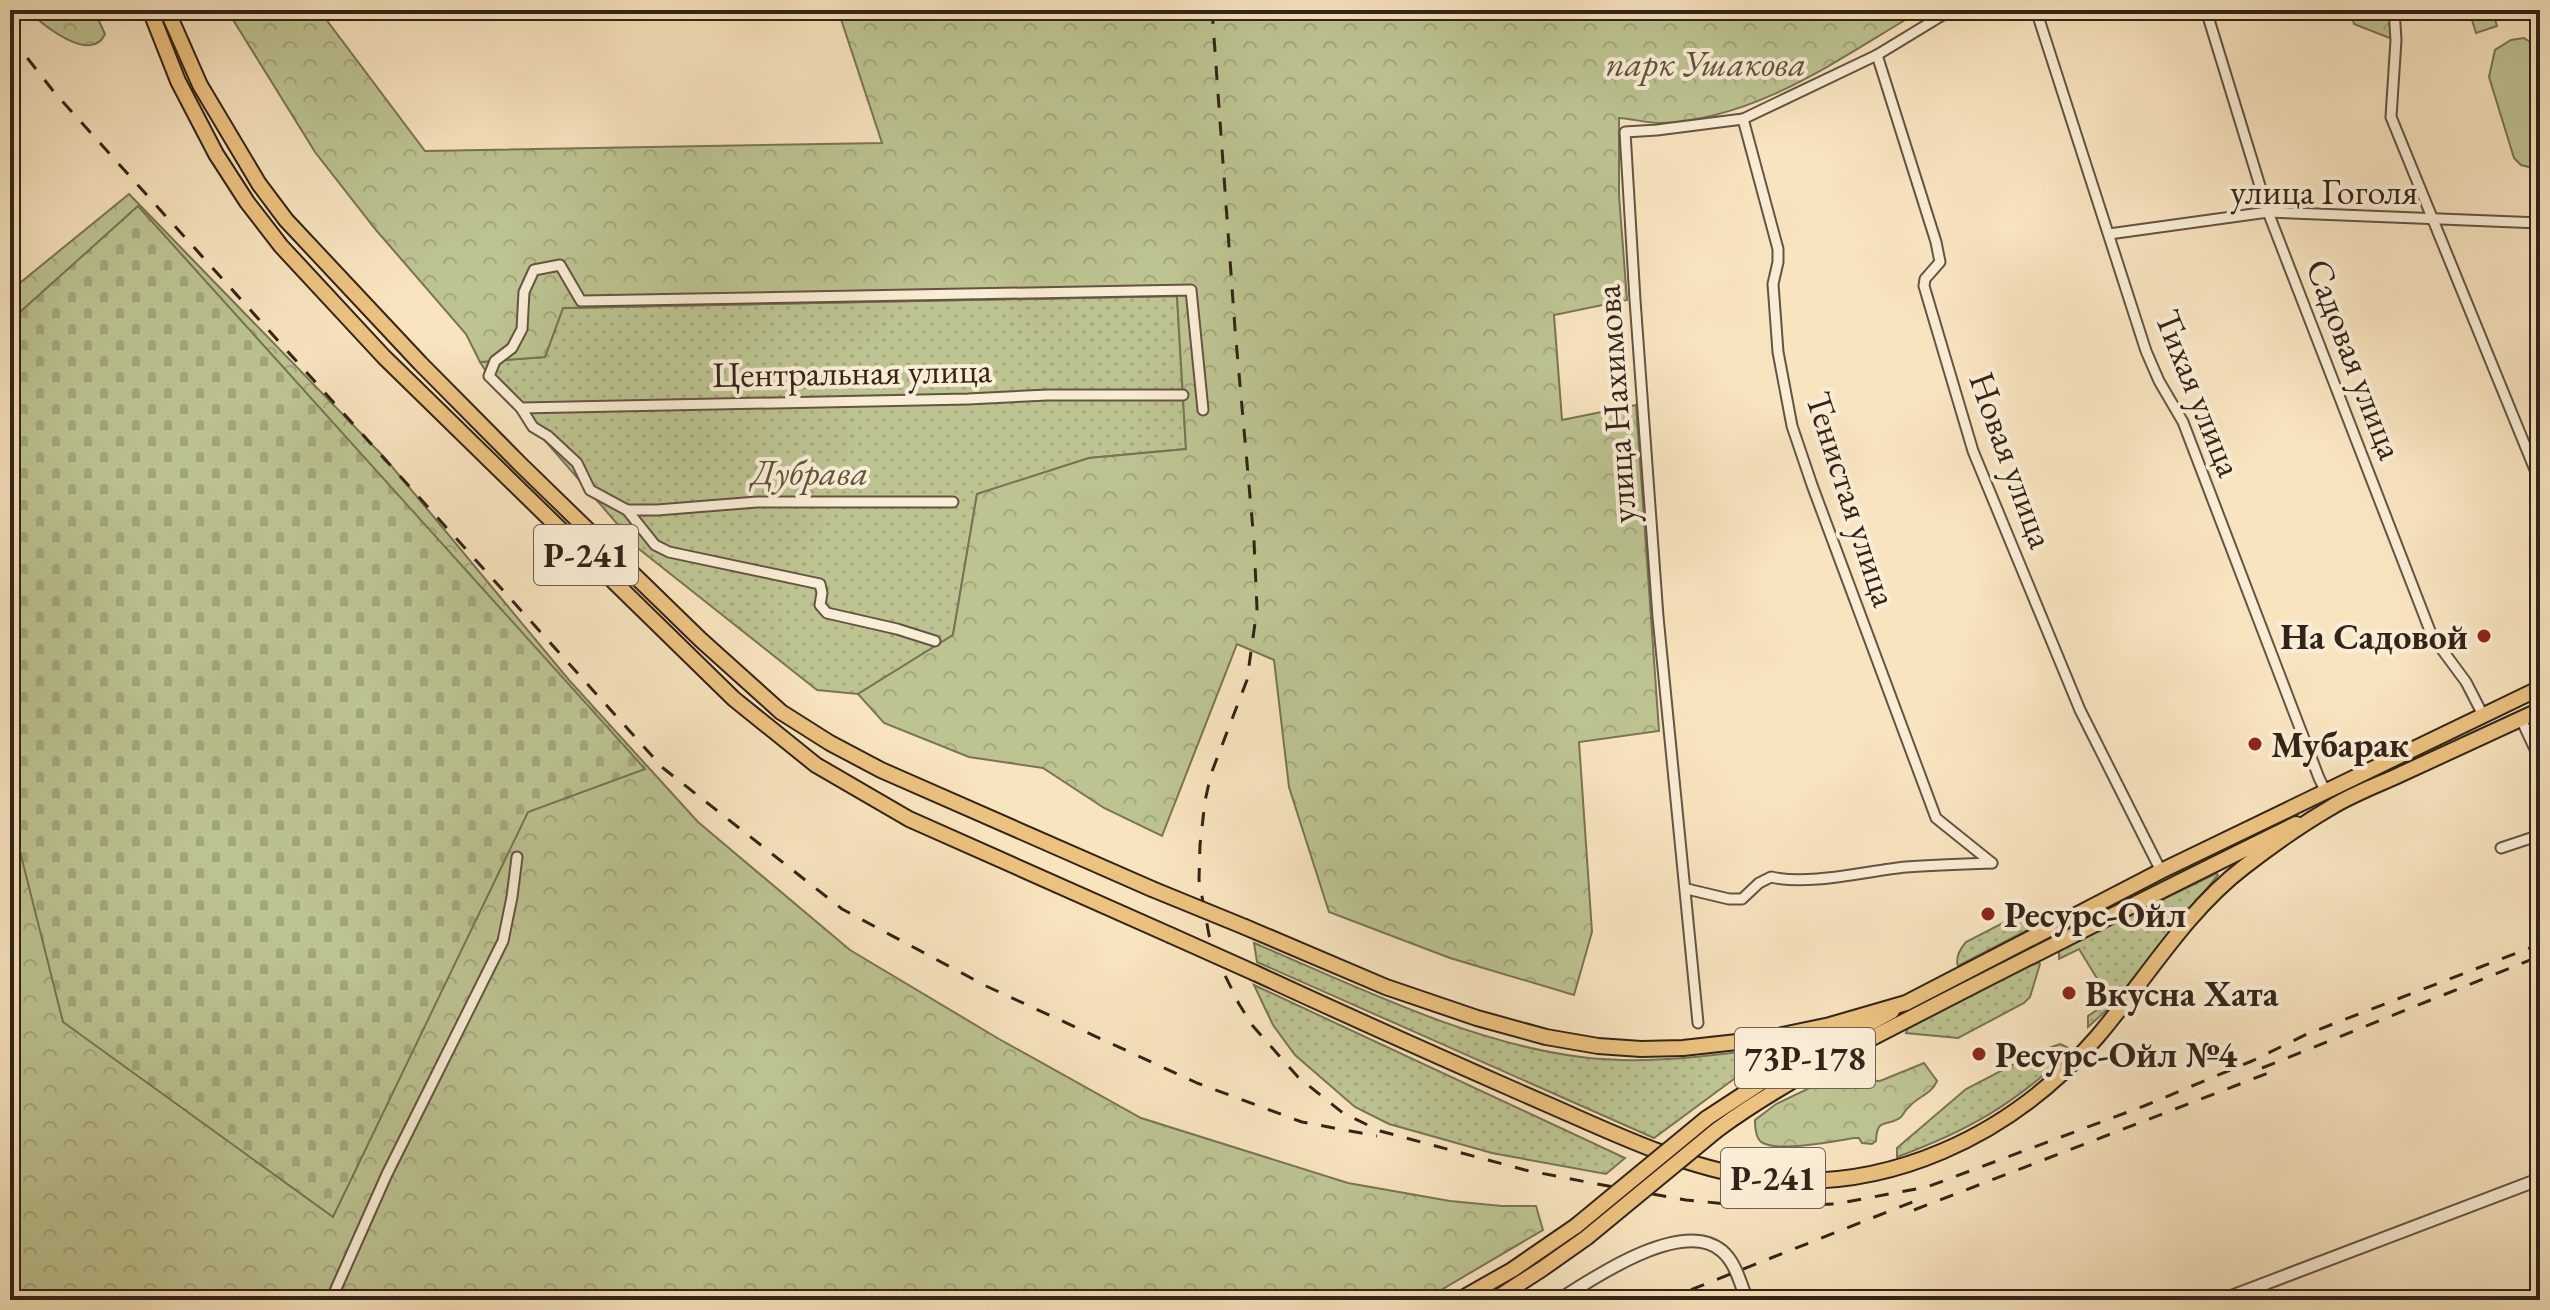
<svg xmlns="http://www.w3.org/2000/svg" width="2550" height="1310" font-family="'EB Garamond',serif">
	<style>
		.green { fill: url(#green-dots); stroke: #787455; stroke-width: 2 }
		.forest { fill: url(#forest-crowns); stroke: #787455; stroke-width: 2 }
		.cemetery { fill: url(#cemetery-stones); stroke: #787455; stroke-width: 2 }
		.pitch { fill: #bdc492; stroke: #787455; stroke-width: 2 }
		.lines { fill: none; stroke-linecap: round; stroke-linejoin: round }
		.minor-casing { stroke: #645442; stroke-width: 13 }
		.tertiary-casing { stroke: #645442; stroke-width: 15 }
		.primary-casing { stroke: #322418; stroke-width: 18 }
		.trunk-casing { stroke: #322418; stroke-width: 18 }
		.minor { stroke: #faedd5; stroke-width: 9 }
		.tertiary { stroke: #faedd5; stroke-width: 11 }
		.primary { stroke: #ecc280; stroke-width: 14 }
		.trunk { stroke: #ecc280; stroke-width: 14 }
		.rail { stroke: #322418; stroke-width: 3; stroke-dasharray: 14 14; stroke-linecap: butt }
		.primary-bridge-casing { stroke: #322418; stroke-width: 18; stroke-linecap: butt }
		.trunk-bridge-casing { stroke: #322418; stroke-width: 18; stroke-linecap: butt }
		.primary-bridge { stroke: #ecc280; stroke-width: 14 }
		.trunk-bridge { stroke: #ecc280; stroke-width: 14 }
		.poi-dot { fill: #8f2418; stroke: #faedd5; stroke-width: 3 }
		.labels { text-anchor: middle; dominant-baseline: central; stroke-width: 8; stroke-linejoin: round; paint-order: stroke }
		.shield { fill: #faedd5; stroke: #6e6051; stroke-width: 2 }
		.shield-label { font-size: 34px; font-weight: bold; fill: #322418 }
		.park-label { font-size: 36px; font-style: italic; fill: #5c543d; stroke: #faedd5 }
		.street-label { font-size: 36px; fill: #322418; stroke: #faedd5 }
		.poi-label { font-size: 36px; font-weight: bold; fill: #322418; stroke: #faedd5; text-anchor: start }
	</style>
	<defs>
		<pattern id="green-dots" width="8" height="8" patternUnits="userSpaceOnUse" patternTransform="scale(2)"><rect width="8" height="8" fill="#bdc492"/><path d="M2 2h.1M6 6h.1" fill="none" stroke="#a3a87d" stroke-width="1.8" stroke-linecap="round"/></pattern>
		<pattern id="forest-crowns" width="20" height="18" patternUnits="userSpaceOnUse" patternTransform="scale(2)"><rect width="20" height="18" fill="#bdc492"/><path d="M2 6a3 3 0 1 1 6 0M12 15a3 3 0 1 1 6 0" fill="none" stroke="#a3a87d"/></pattern>
		<pattern id="cemetery-stones" width="16" height="16" patternUnits="userSpaceOnUse" patternTransform="scale(2)"><rect width="16" height="16" fill="#bdc492"/><path d="M2 7V4a2 2 0 0 1 4 0v3zM10 15v-3a2 2 0 0 1 4 0v3z" fill="#a3a87d"/></pattern>
	</defs>
	<rect width="100%" height="100%" fill="#f8e4bf"/>
	<filter id="stains"><feTurbulence type="fractalNoise" baseFrequency=".0025" numOctaves="4"/><feColorMatrix values="0 0 0 0 .2 0 0 0 0 .09 0 0 0 0 .02 0 0 0 .5 -.17"/></filter>
	<radialGradient id="worn" r=".72"><stop offset=".6" stop-color="#630" stop-opacity="0"/><stop offset="1" stop-color="#630" stop-opacity=".3"/></radialGradient>
	<g class="green">
		<path d="M1177 296 1186 449 1089 458 977 494 953 635 858 694 817 690 639 549 489 376 480 362 545 357 563 308Z"/>
		<path d="M2217 873 2218 875 2109 1008 2088 1027V1016C2099 1009 2104 1006 2106 993L2079 949 2059 959V950Z"/>
		<path d="M2024 912 2040 914 2045 921 1958 966C1955 958 1961 948 1966 942Z"/>
		<path d="M1254 943C1356 986 1469 1043 1581 1057 1652 1066 1721 1054 1792 1045L1738 1076 1654 1138 1257 962Z"/>
		<path d="M2036 961 2040 964 2030 997 2024 1003 1958 1038 1906 1033 1908 1027Z"/>
		<path d="M1254 985 1625 1158 1606 1174 1492 1153 1389 1124 1355 1107 1295 1055 1273 1025Z"/>
		<path d="M2060 1044 2071 1049 2069 1053C2012 1105 1970 1130 1897 1157V1148L1966 1089 2018 1062 2022 1069 2040 1060 2037 1052Z"/>
	</g>
	<g class="forest">
		<path d="M27 10H94L105 34C91 65 42 24 27 10Z"/>
		<path d="M227 10H319L425 151 882 143 838 10H1922C1841 57 1759 119 1661 123 1647 123 1633 119 1619 118V195L1627 300 1554 315 1562 420 1636 405 1659 731 1579 742 1592 932 1574 995 1450 958 1329 912 1289 787 1274 660 1237 644 1162 836 1104 808 1043 768 969 757 884 723 858 694 953 635 977 494 1089 458 1186 449 1177 296 563 308 545 357 480 362 466 334 376 230 315 152Z"/>
		<path d="M2350 10H2388L2392 39 2354 24Z"/>
		<path d="M129 194 384 457 569 680 698 822 850 950 999 1039 1141 1118 1348 1183 1450 1201 1502 1206H1536L1543 1230 1424 1300H10V291Z"/>
		<path d="M1924 1063 1937 1081C1931 1095 1918 1096 1909 1107 1905 1110 1904 1114 1901 1117 1887 1128 1877 1116 1876 1141L1872 1144 1862 1143 1859 1138H1854C1835 1141 1780 1152 1763 1143 1756 1140 1755 1127 1755 1120L1776 1104 1822 1082 1839 1079 1880 1081Z"/>
	</g>
	<path class="cemetery" d="M138 206 645 769 528 812 333 1217 63 1022 10 812V321Z"/>
	<g class="pitch">
		<path d="M2469 10H2492L2497 26 2476 33Z"/>
		<path d="M2524 38 2540 48V170L2521 165 2514 158 2489 77 2495 50 2511 40Z"/>
	</g>
	<g class="lines">
		<defs>
			<g id="minor">
				<path d="M2036 10 2146 351 2159 381 2183 422 2319 778 2326 792"/>
				<path d="M2206 10 2268 212 2432 636 2466 682 2483 715"/>
				<path d="M2394 10 2396 40 2391 117 2540 482"/>
				<path d="M1877 55 1936 242 1940 262 1925 279 1924 286 1973 451 2080 710 2161 871"/>
				<path d="M1743 119 1778 249V262L1773 284 1778 352 1792 426 1812 485 1936 818 1992 863"/>
				<path d="M2109 234 2268 212 2540 223"/>
				<path d="M521 408 968 399 1047 395H1183"/>
				<path d="M627 510H657L757 502H953"/>
				<path d="M935 641 897 629 827 613 820 605 822 593 820 584 669 552 655 545 627 510 590 490 577 463 548 436 533 427 521 408 489 376 495 361 512 348 522 329 524 292 534 270 560 265 581 301 1191 290 1203 410"/>
				<path d="M2521 719 2540 760"/>
				<path d="M2501 848 2540 835"/>
				<path d="M1687 889 1729 899H1742L1759 883 1771 877C1809 886 1866 871 1906 867 1934 865 1963 864 1992 863"/>
				<path d="M1698 1023 1658 617 1635 300 1625 132 1657 130 1743 119 1877 55 1951 10"/>
				<path d="M2258 1286 2263 1300"/>
				<path d="M331 1300 387 1174 503 941 512 897 517 857"/>
			</g>
			<g id="tertiary">
				<path d="M1559 1300C1593 1278 1683 1217 1722 1251 1736 1263 1740 1283 1747 1300"/>
				<path d="M2222 1300 2540 1179"/>
			</g>
			<g id="primary">
				<path d="M1707 1118 1762 1082 1892 1011"/>
				<path d="M1717 1130C1785 1080 1863 1043 1938 1004 2057 943 2176 883 2296 824"/>
				<path d="M1459 1300 1512 1270 1576 1226"/>
				<path d="M1494 1300 1542 1269 1586 1238"/>
			</g>
			<g id="trunk">
				<path d="M150 10 178 81 216 154 247 202 281 246 384 357 734 699 816 765 909 819 1170 935"/>
				<path d="M167 10 200 85 259 184 286 220 420 363 520 464 701 640 781 712 830 743 881 770 1152 889"/>
				<path d="M1245 927 1386 987 1477 1018 1546 1037 1598 1046 1641 1049 1683 1048 1764 1039 1830 1025 1906 1003 2161 871 2540 688"/>
				<path d="M1255 973C1350 1017 1446 1060 1542 1102 1609 1131 1679 1166 1752 1177 1885 1197 2012 1135 2097 1037 2145 981 2185 912 2244 867 2271 846 2301 825 2330 808 2351 795 2375 786 2397 776 2445 754 2493 732 2540 710"/>
			</g>
		</defs>
		<use href="#minor" class="minor-casing"/>
		<use href="#tertiary" class="tertiary-casing"/>
		<use href="#primary" class="primary-casing"/>
		<use href="#trunk" class="trunk-casing"/>
		<use href="#minor" class="minor"/>
		<use href="#tertiary" class="tertiary"/>
		<use href="#primary" class="primary"/>
		<use href="#trunk" class="trunk"/>
		<g class="rail">
			<path d="M1212 10 1235 329 1254 541 1257 609 1247 680 1211 774 1205 801 1200 845 1199 880 1209 935 1217 959 1239 1004 1252 1025 1298 1077 1343 1113 1380 1131 1525 1170 1592 1183 1686 1200 1727 1204 1761 1206 1835 1204 1927 1187 2144 1106 2252 1061 2307 1034 2540 944"/>
			<path d="M10 36 54 92 663 768 842 909 986 986 1197 1083 1302 1122 1377 1136"/>
			<path d="M2262 1068 2540 956"/>
			<path d="M1914 1210 2276 1070"/>
			<path d="M1665 1300 1925 1197"/>
		</g>
		<defs>
			<g id="primary-bridge">
				<path d="M1576 1226 1707 1118"/>
				<path d="M1586 1238 1717 1130"/>
			</g>
			<g id="trunk-bridge">
				<path d="M1152 889 1245 927"/>
				<path d="M1170 935 1255 973"/>
			</g>
		</defs>
		<use href="#primary-bridge" class="primary-bridge-casing"/>
		<use href="#trunk-bridge" class="trunk-bridge-casing"/>
		<use href="#primary-bridge" class="primary-bridge"/>
		<use href="#trunk-bridge" class="trunk-bridge"/>
	</g>
	<g class="poi-dot">
		<circle cx="2484" cy="636" r="8"/>
		<circle cx="2255" cy="744" r="8"/>
		<circle cx="1988" cy="914" r="8"/>
		<circle cx="2069" cy="993" r="8"/>
		<circle cx="1979" cy="1054" r="8"/>
	</g>
	<g class="labels">
		<g class="shield">
			<rect x="534" y="525" width="104" height="60" rx="6"/>
			<rect x="1735" y="1028" width="140" height="60" rx="6"/>
			<rect x="1721" y="1148" width="104" height="60" rx="6"/>
		</g>
		<g class="shield-label">
			<text x="586" y="555">Р-241</text>
			<text x="1805" y="1058">73Р-178</text>
			<text x="1773" y="1178">Р-241</text>
		</g>
		<g class="park-label">
			<text x="1706" y="63">парк Ушакова</text>
			<text x="810" y="472">Дубрава</text>
		</g>
		<g class="street-label">
			<text x="2324" y="191">улица Гоголя</text>
			<text transform="translate(2355 359) rotate(69)">Садовая улица</text>
			<text transform="translate(852 372) rotate(-1)">Центральная улица</text>
			<text transform="translate(2199 393) rotate(68)">Тихая улица</text>
			<text transform="translate(1615 404) rotate(-94)">улица Нахимова</text>
			<text transform="translate(2012 460) rotate(70)">Новая улица</text>
			<text transform="translate(1852 499) rotate(72)">Тенистая улица</text>
		</g>
		<g class="poi-label">
			<text x="2468" y="636" text-anchor="end">На Садовой</text>
			<text x="2271" y="744">Мубарак</text>
			<text x="2004" y="914">Ресурс-Ойл</text>
			<text x="2085" y="993">Вкусна Хата</text>
			<text x="1995" y="1054">Ресурс-Ойл №4</text>
		</g>
	</g>
	<rect width="2550" height="1310" fill="none" stroke="#f8e4bf" stroke-width="40"/>
	<rect x="12" y="12" width="2526" height="1286" fill="none" stroke="#322418" stroke-width="4"/>
	<rect x="20" y="20" width="2510" height="1270" fill="none" stroke="#322418" stroke-width="2"/>
	<rect width="100%" height="100%" filter="url(#stains)"/>
	<rect width="100%" height="100%" fill="url(#worn)"/>
</svg>
